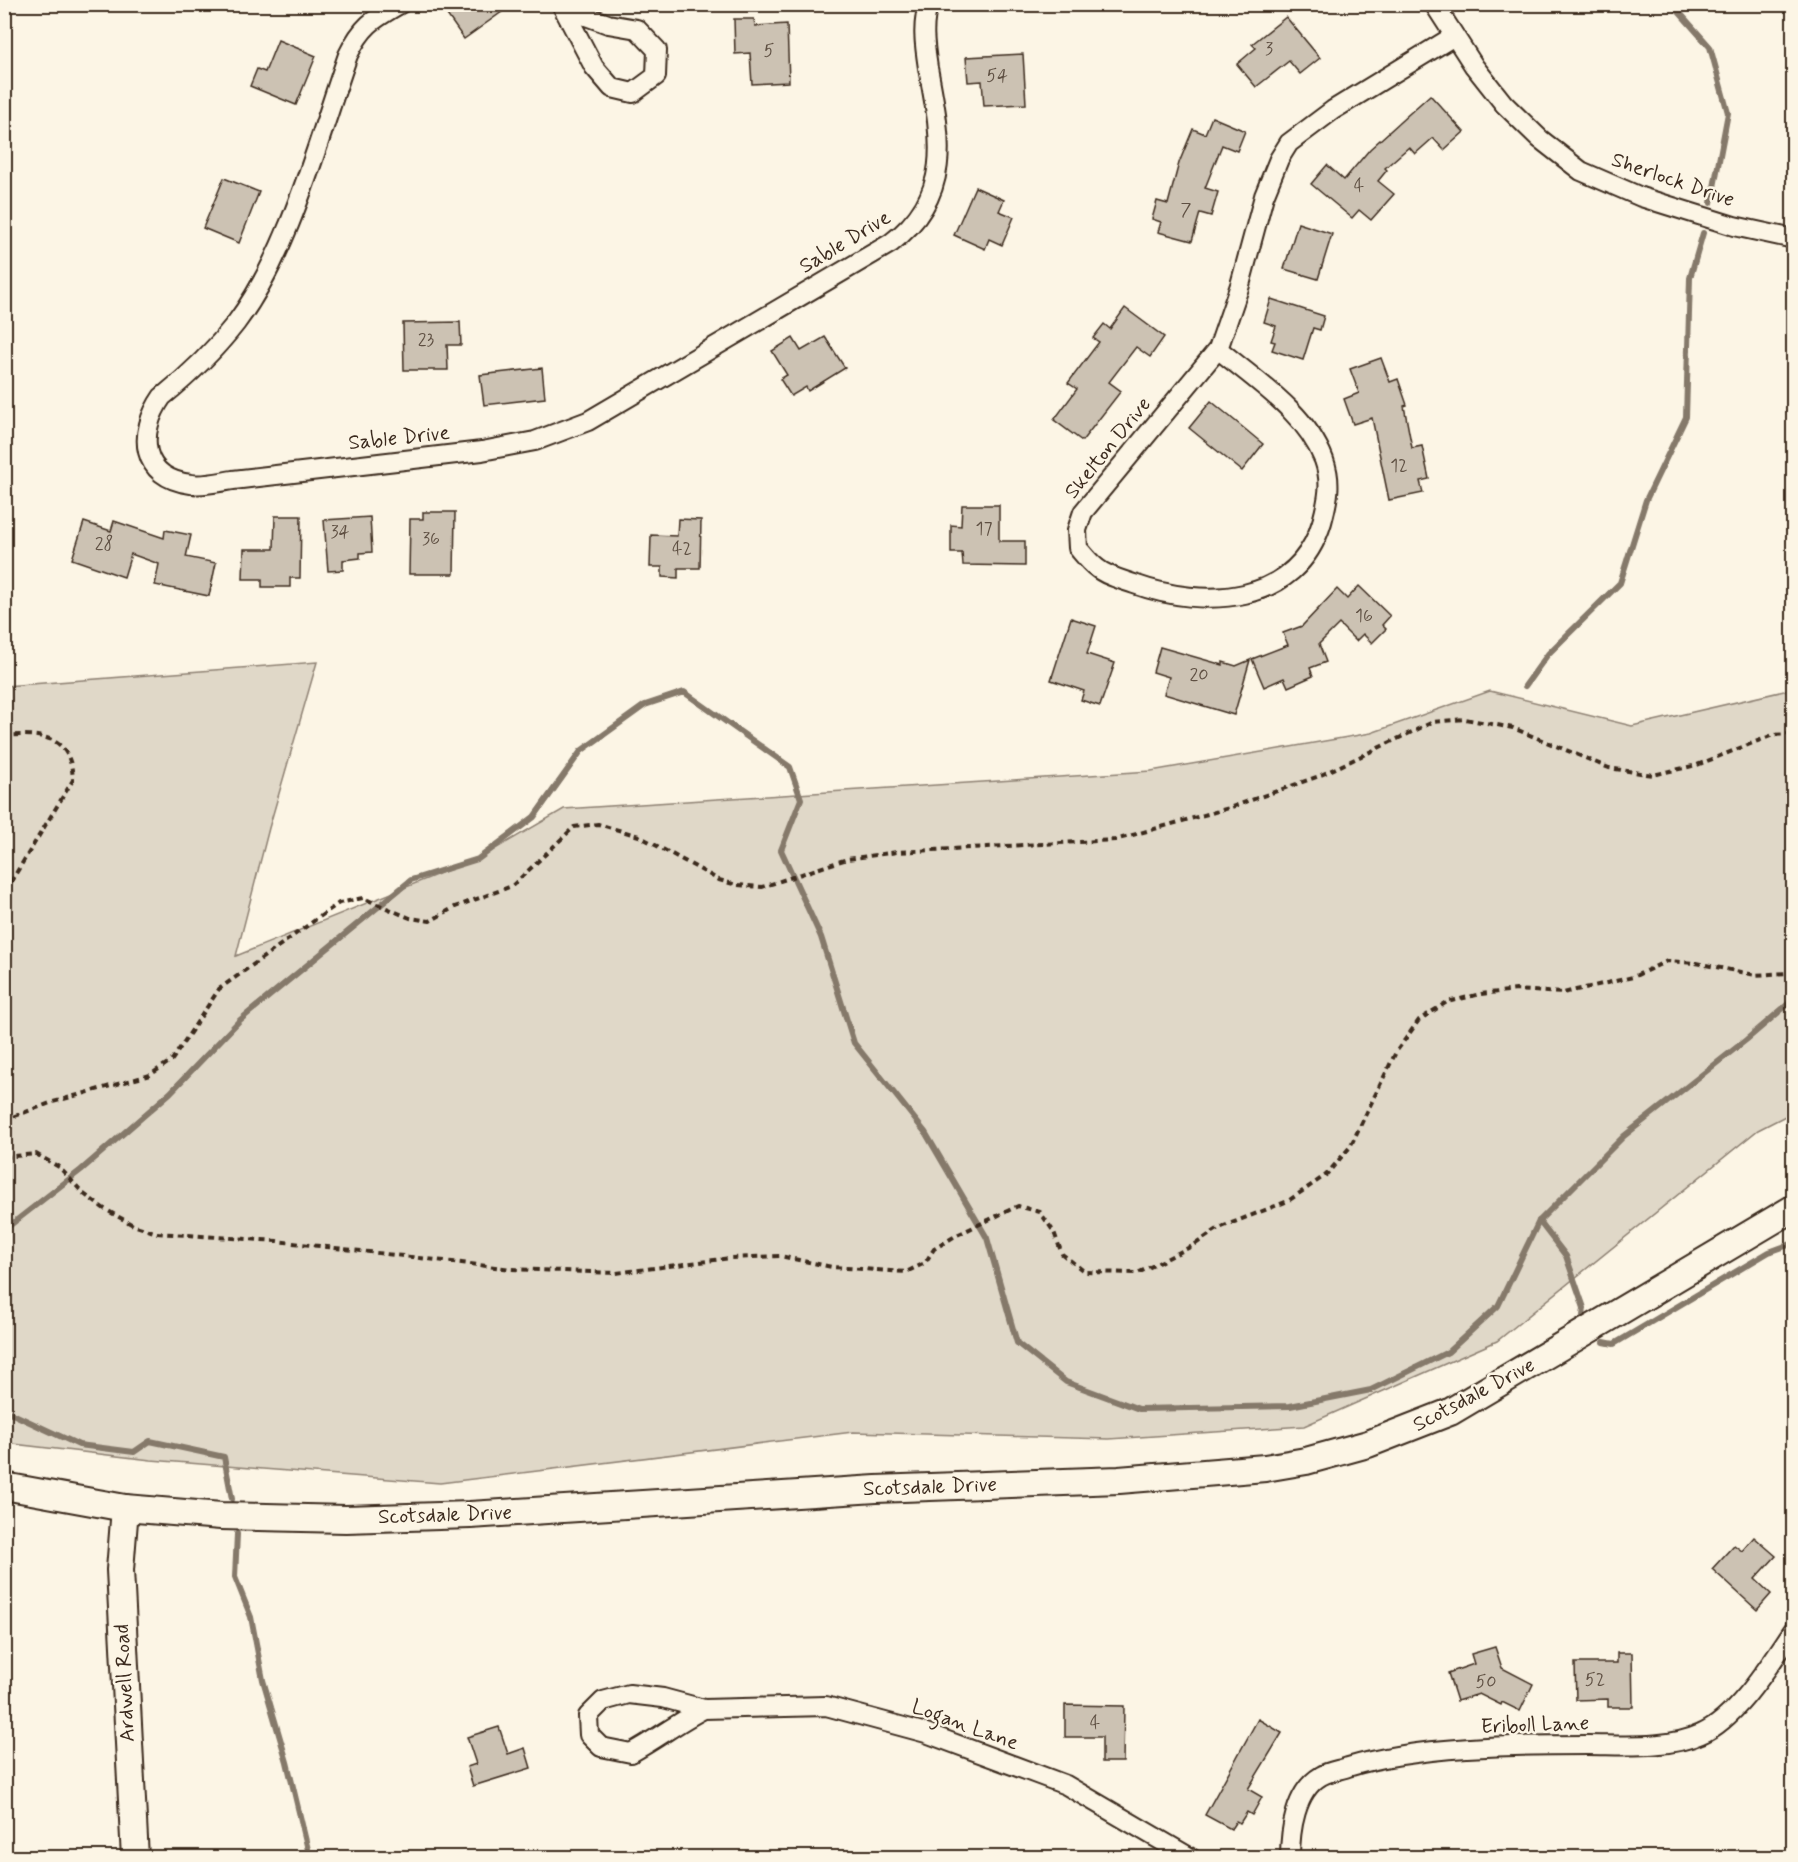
<svg xmlns="http://www.w3.org/2000/svg" width="1798" height="1862" font-family="Mynerve,sans-serif">
	<style>
		.green { fill: #e0d8c8; stroke: #8e8173; stroke-width: 1.5 }
		.lines { fill: none; stroke-linecap: round; stroke-linejoin: round }
		.stream { stroke: #85796b; stroke-width: 6 }
		.building { fill: #ccc2b3; stroke: #3b2a1e; stroke-width: 1.5 }
		.street-casing { stroke: #3b2a1e; stroke-width: 22 }
		.secondary-casing { stroke: #3b2a1e; stroke-width: 30 }
		.path { stroke: #3b2a1e; stroke-width: 4; stroke-dasharray: 6 4.5; stroke-linecap: butt }
		.street { stroke: #fcf5e5; stroke-width: 18 }
		.secondary { stroke: #fcf5e5; stroke-width: 26 }
		.labels { text-anchor: middle; dominant-baseline: central; stroke-width: 5; stroke-linejoin: round; paint-order: stroke }
		.number-label { font-size: 18px; fill: #5f5043 }
		.street-label { font-size: 21px; fill: #3b2a1e; stroke: #fcf5e5 }
	</style>
	<rect width="100%" height="100%" fill="#fcf5e5"/>
	<filter id="ink" filterUnits="userSpaceOnUse"><feTurbulence type="fractalNoise" baseFrequency=".0167" numOctaves="2"/><feDisplacementMap in="SourceGraphic" scale="12" xChannelSelector="R" yChannelSelector="G"/><feConvolveMatrix kernelMatrix="1 2 1 2 8 2 1 2 1" color-interpolation-filters="sRGB"/></filter>
	<g filter="url(#ink)">
		<path class="green" d="M317 662 269 828 236 956 483 856 564 809 1151 771 1371 733 1490 691 1632 726 1793 689V1112L1758 1130 1497 1341 1304 1426 1109 1439 853 1432 440 1483 151 1460 5 1443V686Z"/>
		<g class="lines">
			<g class="stream">
				<path d="M1672 4 1710 47 1728 113 1711 203"/>
				<path d="M1525 686 1548 654 1620 583 1646 500 1686 417 1690 278 1703 233"/>
				<path d="M1539 1221 1566 1256 1584 1308 1583 1316"/>
				<path d="M4 1230 81 1170 170 1093 240 1020 411 880 478 859 534 817 581 751 645 705 684 692 790 767 801 799 781 850 821 937 854 1043 925 1132 987 1238 1017 1343 1066 1382 1139 1409 1290 1406 1371 1390 1448 1352 1498 1306 1539 1221 1624 1136 1746 1040 1794 999"/>
				<path d="M1604 1342 1614 1344 1769 1252 1794 1243"/>
				<path d="M4 1410 79 1445 134 1452 150 1441 224 1457 232 1499"/>
				<path d="M237 1534 235 1577 251 1617 263 1680 287 1762 310 1858"/>
			</g>
		</g>
		<g class="building">
			<path d="M457 4H513L464 39 445 12Z"/>
			<path d="M1286 17 1320 58 1300 74 1289 61 1256 87 1237 64 1256 48 1252 44Z"/>
			<path d="M734 19H754L755 26 787 24 789 82 752 84 750 53 735 54Z"/>
			<path d="M278 40 316 56 296 105 250 86 257 69 265 72Z"/>
			<path d="M1023 54 1026 104 984 106 982 81 968 82 966 57Z"/>
			<path d="M1430 95 1464 132 1444 150 1433 138 1415 154 1409 147 1385 168 1387 170 1378 181 1394 194 1371 220 1359 210 1352 218 1311 184 1327 165 1344 180 1370 149Z"/>
			<path d="M1212 117 1245 131 1237 151 1222 145 1205 188 1218 192 1211 216 1200 213 1192 241 1158 232 1161 222 1152 219 1157 201 1168 204 1179 163 1193 129 1205 134Z"/>
			<path d="M224 178 259 192 239 243 203 228Z"/>
			<path d="M975 187 1004 200 999 211 1014 217 1002 245 989 239 985 249 954 235Z"/>
			<path d="M1298 223 1332 234 1318 279 1284 269Z"/>
			<path d="M1271 299 1324 316 1320 330 1313 328 1303 360 1272 350 1275 342 1271 341 1276 326 1264 322Z"/>
			<path d="M1125 308 1164 337 1150 357 1136 347 1109 382 1121 391 1082 441 1054 420 1077 389 1068 383 1099 342 1093 338 1104 324 1110 329Z"/>
			<path d="M460 322 461 345H447L448 370H404L403 323Z"/>
			<path d="M825 337 845 368 808 391 806 387 791 396 780 379 787 375 772 351 793 338 801 351Z"/>
			<path d="M1381 358 1390 382 1398 379 1407 405 1404 406 1412 448 1422 446 1429 479 1420 481 1423 493 1389 500 1372 418 1353 424 1344 399 1359 393 1350 369Z"/>
			<path d="M542 368 545 398 484 405 480 375Z"/>
			<path d="M1211 401 1263 444 1242 471 1189 428Z"/>
			<path d="M962 505H999V541H1025V566L963 565 962 553H951V525L961 526Z"/>
			<path d="M423 512H455L454 574H409L410 519H423Z"/>
			<path d="M275 516H301L300 578H290V587H262V579H243L244 549H274Z"/>
			<path d="M370 517 372 552 360 553V558L343 560V570L328 571 324 520Z"/>
			<path d="M678 519 701 520 700 568H678V578L662 577V567H650L651 535 677 536Z"/>
			<path d="M114 521 164 538 165 530 191 535 186 557 216 563 209 596 155 585 159 564 131 554 124 577 72 559 84 522 111 531Z"/>
			<path d="M1359 586 1390 616 1382 625 1386 629 1372 643 1363 634 1356 641 1339 624 1319 644 1326 662 1310 668 1313 676 1288 687 1284 678 1264 687 1252 659 1288 645 1283 633 1302 626 1337 589 1347 599Z"/>
			<path d="M1071 618 1096 626 1087 654 1115 663 1100 706 1081 700 1084 691 1051 680Z"/>
			<path d="M1160 647 1223 665V662L1236 666 1250 660 1234 715 1164 694 1169 677 1153 672Z"/>
			<path d="M1754 1537 1776 1556 1755 1579 1771 1594 1757 1610 1712 1569 1734 1545 1742 1551Z"/>
			<path d="M1495 1647 1502 1668 1533 1684 1520 1711 1502 1702 1501 1705 1479 1694 1457 1701 1448 1673 1474 1664 1471 1654Z"/>
			<path d="M1617 1653H1632L1633 1707H1608V1699L1576 1700 1575 1663H1617Z"/>
			<path d="M1065 1705 1124 1706 1123 1762H1102V1737H1065Z"/>
			<path d="M1258 1719 1282 1733 1248 1789 1262 1797 1252 1815 1247 1812 1240 1823 1236 1821 1231 1829 1205 1815Z"/>
			<path d="M499 1727 508 1754 525 1748 531 1768 473 1786 467 1767 476 1764 467 1737Z"/>
		</g>
		<g class="lines">
			<defs>
				<g id="street">
					<path d="M400 4C372 20 362 26 348 55 318 140 290 251 236 323 215 350 188 376 162 397 137 433 140 478 191 484 204 486 220 482 233 480L482 451 535 441 588 421 891 243C954 195 941 137 928 68 925 48 921 24 929 4"/>
					<path d="M561 4 594 67 612 88 633 93 656 76 657 50 637 29 608 24 564 8"/>
					<path d="M1434 4 1474 66 1504 104 1540 139 1581 171 1641 197 1734 226 1794 239"/>
					<path d="M1218 349 1083 512 1077 530 1078 548C1084 555 1090 563 1097 568 1106 576 1123 580 1134 584 1204 609 1297 606 1322 522 1328 500 1332 482 1324 460 1306 412 1256 381 1218 349L1240 285 1264 196 1279 159 1289 143 1333 110 1454 36"/>
					<path d="M704 1709C678 1722 657 1739 631 1753L601 1747 589 1735 588 1716 603 1701 629 1694 663 1698 704 1709 826 1706 926 1733 1066 1785 1191 1858"/>
					<path d="M1290 1858C1290 1831 1295 1791 1321 1776 1329 1771 1340 1770 1348 1767 1416 1746 1516 1745 1588 1745 1623 1745 1668 1749 1701 1734 1737 1719 1772 1661 1794 1629"/>
				</g>
				<g id="secondary">
					<path d="M4 1486 125 1508 221 1516 346 1519 470 1515 876 1489 1119 1480 1265 1468 1306 1461 1368 1444 1450 1412 1794 1208"/>
					<path d="M125 1508 120 1570 135 1858"/>
				</g>
			</defs>
			<use href="#street" class="street-casing"/>
			<use href="#secondary" class="secondary-casing"/>
			<g class="path">
				<path d="M4 736C42 733 71 735 73 780L4 893"/>
				<path d="M4 1120 53 1102 150 1075 172 1060 219 989 339 903 363 898 410 918 430 921 455 907 512 886 574 827 598 824 639 836 719 880 737 885 762 887 847 859 897 852 1115 840 1229 808 1319 776 1433 722 1465 719 1513 728 1609 768 1653 775 1697 765 1773 735 1794 734"/>
				<path d="M4 1157 36 1154 59 1167 84 1194 103 1208 133 1225 157 1233 277 1241 511 1269 616 1273 730 1258 780 1256 832 1267 906 1272 925 1263 934 1249 957 1235 1018 1206 1040 1212 1054 1232 1062 1254 1085 1272 1138 1273 1194 1245 1219 1228 1288 1201 1326 1175 1350 1147 1396 1052 1419 1020 1447 1002 1481 994 1516 990 1563 993 1633 977 1667 961 1696 963 1755 975 1787 973 1794 968"/>
			</g>
			<use href="#street" class="street"/>
			<use href="#secondary" class="secondary"/>
		</g>
	</g>
	<g class="labels">
		<g class="number-label">
			<text x="1269" y="49">3</text>
			<text x="769" y="51">5</text>
			<text x="997" y="76">54</text>
			<text x="1359" y="186">4</text>
			<text x="1186" y="210">7</text>
			<text x="426" y="340">23</text>
			<text x="1399" y="466">12</text>
			<text x="984" y="529">17</text>
			<text x="340" y="532">34</text>
			<text x="431" y="539">36</text>
			<text x="104" y="544">28</text>
			<text x="682" y="549">42</text>
			<text x="1364" y="616">16</text>
			<text x="1199" y="675">20</text>
			<text x="1595" y="1680">52</text>
			<text x="1486" y="1682">50</text>
			<text x="1095" y="1723">4</text>
		</g>
		<g class="street-label">
			<text transform="translate(1673 180) rotate(19)">Sherlock Drive</text>
			<text transform="translate(845 242) rotate(-31)">Sable Drive</text>
			<text transform="translate(399 438) rotate(-6)">Sable Drive</text>
			<text transform="translate(1108 448) rotate(-51)">Skelton Drive</text>
			<text transform="translate(1474 1395) rotate(-28)">Scotsdale Drive</text>
			<text transform="translate(930 1487) rotate(-2)">Scotsdale Drive</text>
			<text transform="translate(445 1515) rotate(-2)">Scotsdale Drive</text>
			<text transform="translate(125 1683) rotate(-93)">Ardwell Road</text>
			<text transform="translate(965 1725) rotate(20)">Logan Lane</text>
			<text transform="translate(1535 1725) rotate(-2)">Eriboll Lane</text>
		</g>
	</g>
	<rect width="1798" height="1862" fill="none" stroke="#fcf5e5" stroke-width="24"/>
	<rect x="12" y="12" width="1774" height="1838" fill="none" stroke="#3b2a1e" stroke-width="2" filter="url(#ink)"/>
</svg>
